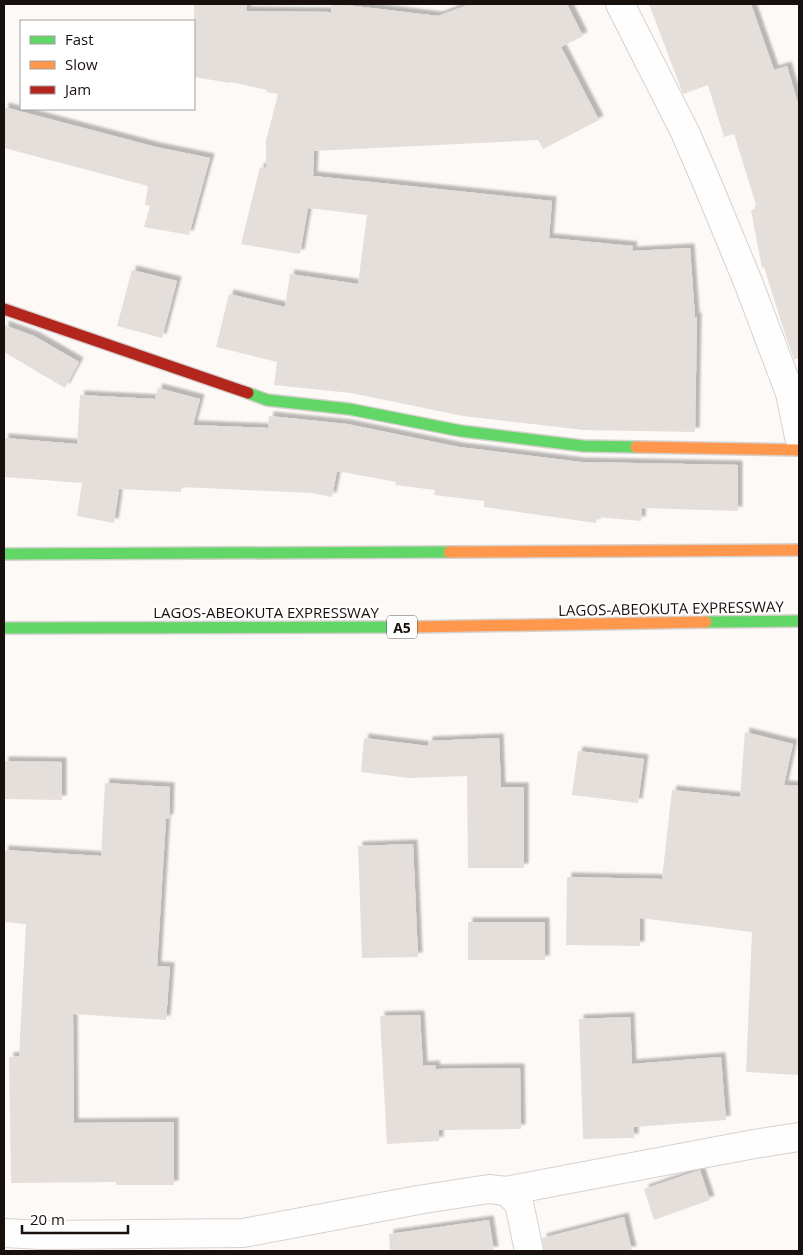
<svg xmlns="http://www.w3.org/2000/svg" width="803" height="1255" font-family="'Open Sans',sans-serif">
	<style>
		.building { fill: #e5dfdc; filter: url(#shadow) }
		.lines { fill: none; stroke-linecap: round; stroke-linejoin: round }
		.street-casing { stroke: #d7d1ce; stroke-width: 30 }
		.fast-casing { stroke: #d7d1ce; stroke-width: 14 }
		.slow-casing { stroke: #d7d1ce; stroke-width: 14 }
		.jam-casing { stroke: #d7d1ce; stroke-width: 14 }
		.street { stroke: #fffefe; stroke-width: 28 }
		.fast { stroke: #63d668; stroke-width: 11 }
		.slow { stroke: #ff974d; stroke-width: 11 }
		.jam { stroke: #b3261e; stroke-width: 11 }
		.labels { text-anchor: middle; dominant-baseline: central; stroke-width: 4; stroke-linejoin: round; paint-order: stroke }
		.shield { fill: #fff; stroke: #5d5856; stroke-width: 1 }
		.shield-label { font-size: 14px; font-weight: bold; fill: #18100d }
		.street-label { font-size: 15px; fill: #18100d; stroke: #fff }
	</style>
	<defs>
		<filter id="shadow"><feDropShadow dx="4.5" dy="-4.5" stdDeviation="1" flood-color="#0004"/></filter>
	</defs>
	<rect width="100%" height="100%" fill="#fcf9f7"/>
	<g class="building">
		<path d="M194 4H247L246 11 331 12 332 4H338L438 16 470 4H567L583 36 561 47 599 120 543 149 538 140 314 151 313 176 552 201 549 238 633 246 632 251 690 248 695 317H697L695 432 584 430 463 416 351 393 274 385 277 362 216 347 229 294 285 307 290 274 358 284 367 215 308 208 300 254 241 244 260 167 266 168V141L278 94 267 92V90L230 82V83L194 77Z"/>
		<path d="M649 4H751L774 70 787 66 799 107V359H794L785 334 764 267 762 268 751 210 757 208 734 134 724 137 708 85 683 94Z"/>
		<path d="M4 107 156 147 210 158 189 235 144 227 150 206 145 205 148 186 4 148Z"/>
		<path d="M132 270 177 281 162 338 117 326Z"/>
		<path d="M4 325 34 336 79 362 65 388 4 352Z"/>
		<path d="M158 388 200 399 193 425 268 428 269 416 347 424 459 447 581 462 738 465V511L642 508 641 521 597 517 596 523 484 507V501L434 495 435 490 395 485 396 482 337 471 332 497 312 493 181 487V492L119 489 114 523 77 516 82 483 4 477V438L77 444 80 395 155 399Z"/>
		<path d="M745 732 793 744 784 785 799 786V1075L746 1072 752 932 640 918V946L566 945 567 877 662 879 672 790 740 797Z"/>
		<path d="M364 738 428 746V741L499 738 501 787H524V868H468L467 776 410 778 361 772Z"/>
		<path d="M578 751 644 759 638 803 572 795Z"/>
		<path d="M4 761 62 762V800L4 799Z"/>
		<path d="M105 783 170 787 169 819 166 818 157 966 170 967 166 1020 73 1014 74 1123 174 1122V1185H116V1182L11 1183 9 1057 19 1056 26 924 4 922V850L101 856Z"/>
		<path d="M413 844 418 957 362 958 358 846Z"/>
		<rect x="468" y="922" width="77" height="38"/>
		<path d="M420 1015 423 1066 435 1065 436 1069 520 1068 521 1129 439 1130V1141L387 1144 380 1016Z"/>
		<path d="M630 1017 632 1064 721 1057 726 1120 634 1127V1138L583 1139 579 1019Z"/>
		<path d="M700 1170 710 1200 654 1220 644 1189Z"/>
		<path d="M624 1217 632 1251H544L542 1238Z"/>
		<path d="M489 1220 494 1251H390L389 1234Z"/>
	</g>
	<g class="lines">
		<defs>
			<g id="street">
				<path d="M620 4 685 132 707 183 748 282 790 393 799 437"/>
				<path d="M506 1191 754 1144 799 1137"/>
				<path d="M4 1233 42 1235 243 1233 418 1200 489 1189 506 1191 519 1203 529 1251"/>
			</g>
			<g id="fast">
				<path d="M248 393 267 400 349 409 461 431 583 446 636 447"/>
				<path d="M4 554 449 552"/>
				<path d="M706 622 799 621"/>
				<path d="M4 628 413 627"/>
			</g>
			<g id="slow">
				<path d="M636 447 799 450"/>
				<path d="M449 552 799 550"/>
				<path d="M413 627 706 622"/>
			</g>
			<path id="jam" d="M4 309 248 393"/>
		</defs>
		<use href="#street" class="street-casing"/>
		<use href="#fast" class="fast-casing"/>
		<use href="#slow" class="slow-casing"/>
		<use href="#jam" class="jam-casing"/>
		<use href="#street" class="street"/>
		<use href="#fast" class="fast"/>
		<use href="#slow" class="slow"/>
		<use href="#jam" class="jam"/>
	</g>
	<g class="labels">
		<rect class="shield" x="387" y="615.5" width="30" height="23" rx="4"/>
		<g class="shield-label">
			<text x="402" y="627">A5</text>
		</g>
		<g class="street-label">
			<text transform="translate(671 608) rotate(-1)">LAGOS-ABEOKUTA EXPRESSWAY</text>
			<text x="266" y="612">LAGOS-ABEOKUTA EXPRESSWAY</text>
		</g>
	</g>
	<rect width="803" height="1255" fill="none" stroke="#18100d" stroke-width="10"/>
	<rect x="20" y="20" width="175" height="90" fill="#ffffff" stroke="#a39f9e"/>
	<rect x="30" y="36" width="25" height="8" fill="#63d668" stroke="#a39f9e"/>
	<text x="65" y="45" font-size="15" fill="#18100d">Fast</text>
	<rect x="30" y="61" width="25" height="8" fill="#ff974d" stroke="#a39f9e"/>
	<text x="65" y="70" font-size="15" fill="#18100d">Slow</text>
	<rect x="30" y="86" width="25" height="8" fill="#b3261e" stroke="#a39f9e"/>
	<text x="65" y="95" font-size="15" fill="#18100d">Jam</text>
	<path d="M22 1225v8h106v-8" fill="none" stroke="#18100d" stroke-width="2.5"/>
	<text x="30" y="1225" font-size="15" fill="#18100d" stroke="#ffffff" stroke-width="4" paint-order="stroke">20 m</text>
</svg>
